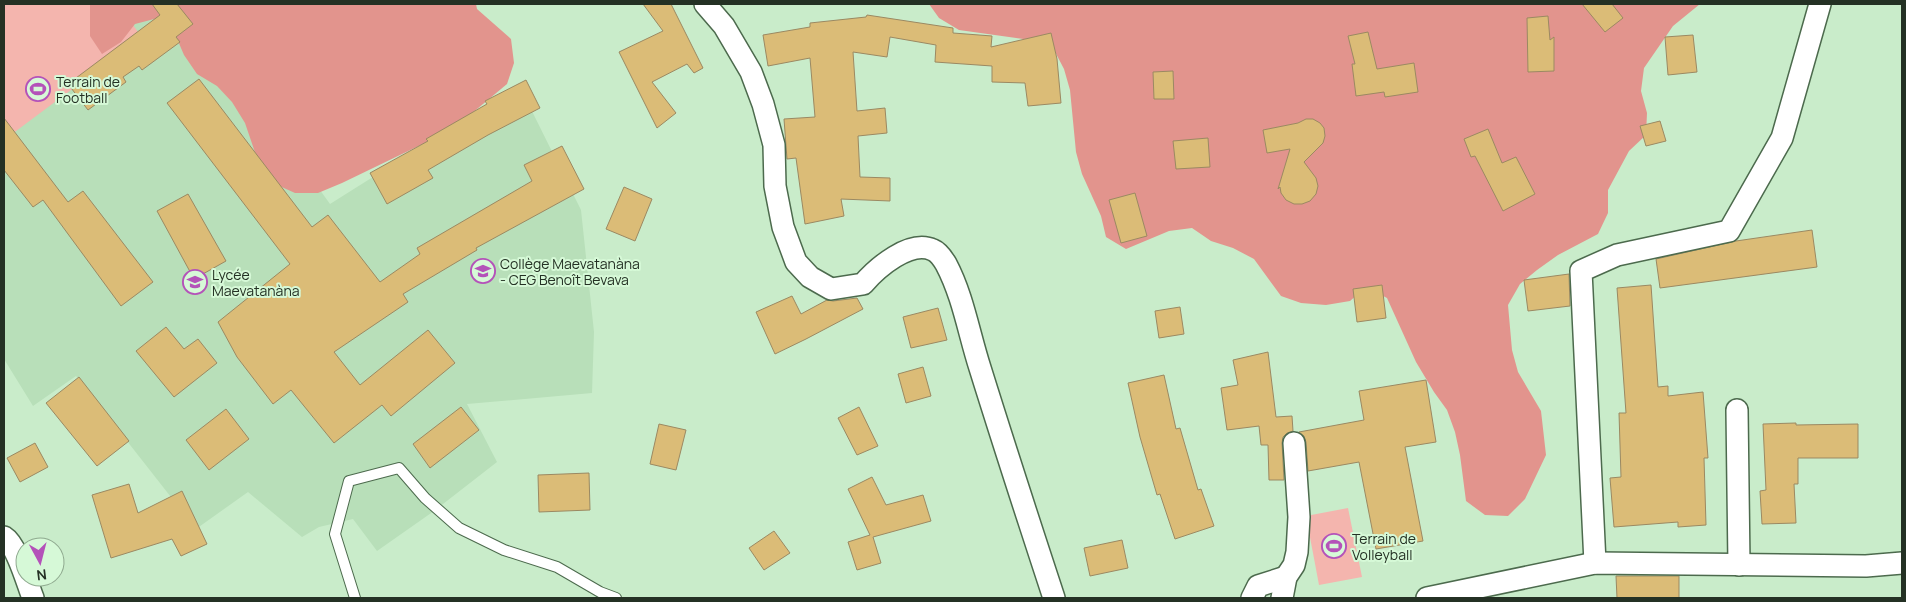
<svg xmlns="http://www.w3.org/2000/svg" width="1906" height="602" font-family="Manrope,sans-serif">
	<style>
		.built { fill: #b8dfb9 }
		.green { fill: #f4b5ae }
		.forest { fill: #e2948d }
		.building { fill: #dbbc77; stroke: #9b8962 }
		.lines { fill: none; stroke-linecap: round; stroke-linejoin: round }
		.service-casing { stroke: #4c6a4d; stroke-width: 12 }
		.minor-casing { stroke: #4c6a4d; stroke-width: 24 }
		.service { stroke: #fff; stroke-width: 10 }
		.minor { stroke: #fff; stroke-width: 21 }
		.labels { text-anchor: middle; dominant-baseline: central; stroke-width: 4; stroke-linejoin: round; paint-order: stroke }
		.poi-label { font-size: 14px; fill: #243124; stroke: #d6f9d7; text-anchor: start }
	</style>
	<rect width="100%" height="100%" fill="#c9ecca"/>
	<path class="built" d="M4 4H179L292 151 330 204 519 85 581 210 594 332 592 393 467 404 497 462 434 511 377 551 353 519 319 527 302 537 248 492 196 529 76 376 33 406 4 359Z"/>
	<g class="green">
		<path d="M4 4H117L142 37 4 140Z"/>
		<path d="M1348 508 1362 577 1319 585 1306 516Z"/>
	</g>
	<g class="forest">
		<path d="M90 4H476L477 9 511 39 514 63 507 84 471 114 429 141 342 183 318 193H295L275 184 260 167 245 123 232 102 217 86 197 74 184 55 175 34 158 18 135 24 121 42 102 54 90 36Z"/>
		<path d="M929 4H1700L1673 26 1644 68 1641 91 1647 113 1646 135 1629 151 1608 190V213L1598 234 1558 255 1537 270 1520 284 1508 305 1512 350 1518 372 1541 411 1546 455 1525 499 1508 516 1485 515 1466 501 1460 455 1455 432 1447 410 1434 392 1416 362 1387 298 1366 287 1350 301 1326 305 1301 303 1281 296 1254 259 1233 248 1211 241 1192 228 1169 231 1126 249 1106 237 1101 216 1082 174 1076 152 1070 90 1064 69 1053 48 1031 40 959 30 939 18Z"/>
	</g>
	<g class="building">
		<path d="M152 4H177L193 24 176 37 180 42 142 70 139 66 123 77 126 82 88 110 68 84 160 15Z"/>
		<path d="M643 4H671L703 68 694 73 687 64 652 82 676 113 657 128 619 52 663 31Z"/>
		<path d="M1582 4H1612L1623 18 1605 32Z"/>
		<path d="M867 15 953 28V33L992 36 991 47 1051 33 1057 59 1061 103 1028 106 1025 83 992 82V66L935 62 936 45 890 37 887 57 853 52 857 111 885 108 887 133 858 136 860 177 890 178V201L841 199 844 216 805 224 796 158 787 159 784 119 815 117 810 58 768 66 763 35 810 27V23L866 17Z"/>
		<path d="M1548 16 1550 40 1554 37V71L1528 72 1527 18Z"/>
		<path d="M1368 32 1377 69 1414 63 1418 92 1385 97 1384 92 1356 96 1352 64H1355L1348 36Z"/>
		<path d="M1693 35 1697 72 1668 75 1665 37Z"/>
		<path d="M1173 71 1174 99H1154L1153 72Z"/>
		<path d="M199 79 312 227 328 215 380 282 420 254 417 248 532 181 524 165 562 146 584 189 476 248 477 250 403 294 408 302 334 352 360 385 428 330 455 363 391 416 382 405 334 443 291 390 273 404 237 357 218 322 290 264 167 103Z"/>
		<path d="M526 80 540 108 488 135 428 170 433 178 387 204 370 173 428 141 426 139 487 104 485 101Z"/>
		<path d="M4 118 68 202 83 191 153 282 121 306 43 200 33 207 4 170Z"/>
		<path d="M1306 119H1313L1320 123 1324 128 1325 136 1323 143 1304 162 1316 178 1318 186 1316 194 1310 201 1302 204H1294L1286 200 1281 193 1280 187 1278 189 1290 149 1267 153 1263 130 1298 123Z"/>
		<path d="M1660 121 1666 141 1646 146 1640 126Z"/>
		<path d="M1488 129 1502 163 1516 157 1535 194 1503 211 1475 156 1471 157 1464 139Z"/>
		<path d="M1208 138 1210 167 1176 169 1173 141Z"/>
		<path d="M624 187 652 199 635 241 606 229Z"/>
		<path d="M1135 193 1147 236 1121 243 1109 200Z"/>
		<path d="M188 194 226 261 194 279 157 211Z"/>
		<path d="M1812 230 1817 267 1660 288 1656 259 1736 241Z"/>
		<path d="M1569 274 1570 306 1528 311 1524 280Z"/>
		<path d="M1382 285 1386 318 1357 322 1353 289Z"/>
		<path d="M1651 285 1658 387 1668 386V396L1703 392 1708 458H1704L1706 525 1678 527V522L1614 527 1610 478 1621 477 1619 413H1626L1617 288Z"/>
		<path d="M792 296 801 314 827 300 833 301 857 298 863 309 806 339 775 354 756 312Z"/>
		<path d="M1180 307 1184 334 1159 338 1155 311Z"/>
		<path d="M938 308 947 340 911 348 903 317Z"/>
		<path d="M166 327 184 349 198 339 217 363 174 397 136 351Z"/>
		<path d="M1268 352 1276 417 1292 416 1293 431 1287 433 1283 437 1282 443 1284 480H1269L1268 445H1261L1259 426 1227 430 1221 388 1238 385 1233 360Z"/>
		<path d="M923 367 931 396 906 403 898 374Z"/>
		<path d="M1164 375 1176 429 1180 428 1198 490 1201 489 1214 526 1175 539 1160 494 1157 495 1140 437 1128 383Z"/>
		<path d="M79 377 129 441 97 466 46 403Z"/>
		<path d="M1426 380 1436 442 1405 447 1423 541 1376 549 1359 462 1308 471 1306 442 1304 436 1299 432 1364 420 1359 391Z"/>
		<path d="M461 407 479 430 430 468 413 444Z"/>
		<path d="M859 407 878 446 857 455 838 418Z"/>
		<path d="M226 409 249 439 209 470 186 440Z"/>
		<path d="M1796 423V425L1858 424V458H1798V484H1794L1796 523 1762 524 1760 491 1766 490 1763 424Z"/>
		<path d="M659 424 686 430 676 470 650 464Z"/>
		<path d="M35 443 48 467 20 482 7 458Z"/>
		<path d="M589 473 590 510 539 512 538 475Z"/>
		<path d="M872 477 886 505 923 495 931 521 873 537 881 563 857 570 848 542 870 535 848 489Z"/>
		<path d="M129 484 138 513 182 491 207 544 181 556 172 539 111 558 92 495Z"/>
		<path d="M774 531 790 553 764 570 749 548Z"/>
		<path d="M1122 540 1128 568 1090 576 1084 548Z"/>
		<path d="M1616 576H1679V598H1617Z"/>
	</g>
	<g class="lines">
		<defs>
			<path id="service" d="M355 598 335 534 349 481 399 468 425 498 459 528 504 550 557 567 600 592 616 598"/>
			<g id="minor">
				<path d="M705 4 724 26 751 72 763 104 774 145 775 186 783 227 796 262 810 277 831 289 863 284C877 268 910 239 933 250 938 252 943 259 946 264 963 296 969 334 980 368 1004 445 1029 522 1054 598"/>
				<path d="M1737 410 1739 565"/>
				<path d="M4 537C17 545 27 583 33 598"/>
				<path d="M1595 563 1581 271 1617 255 1729 231 1782 138 1820 4"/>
				<path d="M1252 598 1258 586 1286 577"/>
				<path d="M1282 598 1286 577 1294 565 1297 552 1299 517 1294 443"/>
				<path d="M1427 598 1595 563 1866 566 1902 563"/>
			</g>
		</defs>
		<use href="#service" class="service-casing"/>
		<use href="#minor" class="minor-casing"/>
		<use href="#service" class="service"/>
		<use href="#minor" class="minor"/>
	</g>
	<defs>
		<symbol id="stadium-ring" viewBox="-11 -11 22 22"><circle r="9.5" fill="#d6f9d7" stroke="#b452b9" stroke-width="1.5"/><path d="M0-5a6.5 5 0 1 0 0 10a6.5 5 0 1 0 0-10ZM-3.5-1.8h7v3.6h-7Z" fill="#b452b9"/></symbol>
		<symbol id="school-ring" viewBox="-11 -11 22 22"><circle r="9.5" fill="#d6f9d7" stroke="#b452b9" stroke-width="1.5"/><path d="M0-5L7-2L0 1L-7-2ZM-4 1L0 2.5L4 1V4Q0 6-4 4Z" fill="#b452b9"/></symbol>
	</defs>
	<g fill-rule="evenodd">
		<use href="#stadium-ring" x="24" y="75" width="28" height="28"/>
		<use href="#school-ring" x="469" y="257" width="28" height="28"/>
		<use href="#school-ring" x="181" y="268" width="28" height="28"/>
		<use href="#stadium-ring" x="1320" y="532" width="28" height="28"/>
	</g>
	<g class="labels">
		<g class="poi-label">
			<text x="56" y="81">Terrain de<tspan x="56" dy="16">Football</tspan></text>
			<text x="500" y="263">Collège Maevatanàna<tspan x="500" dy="16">- CEG Benoît Bevava</tspan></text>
			<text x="212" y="274">Lycée<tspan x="212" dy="16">Maevatanàna</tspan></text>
			<text x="1352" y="538">Terrain de<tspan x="1352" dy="16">Volleyball</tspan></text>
		</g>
	</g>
	<rect width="1906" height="602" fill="none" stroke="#243124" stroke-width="10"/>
	<g transform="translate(40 562) rotate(173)"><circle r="24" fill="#d6f9d7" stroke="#8fa98f"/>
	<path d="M0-4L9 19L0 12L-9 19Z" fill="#b452b9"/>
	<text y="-8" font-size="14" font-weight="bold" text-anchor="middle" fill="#243124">N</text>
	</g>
</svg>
